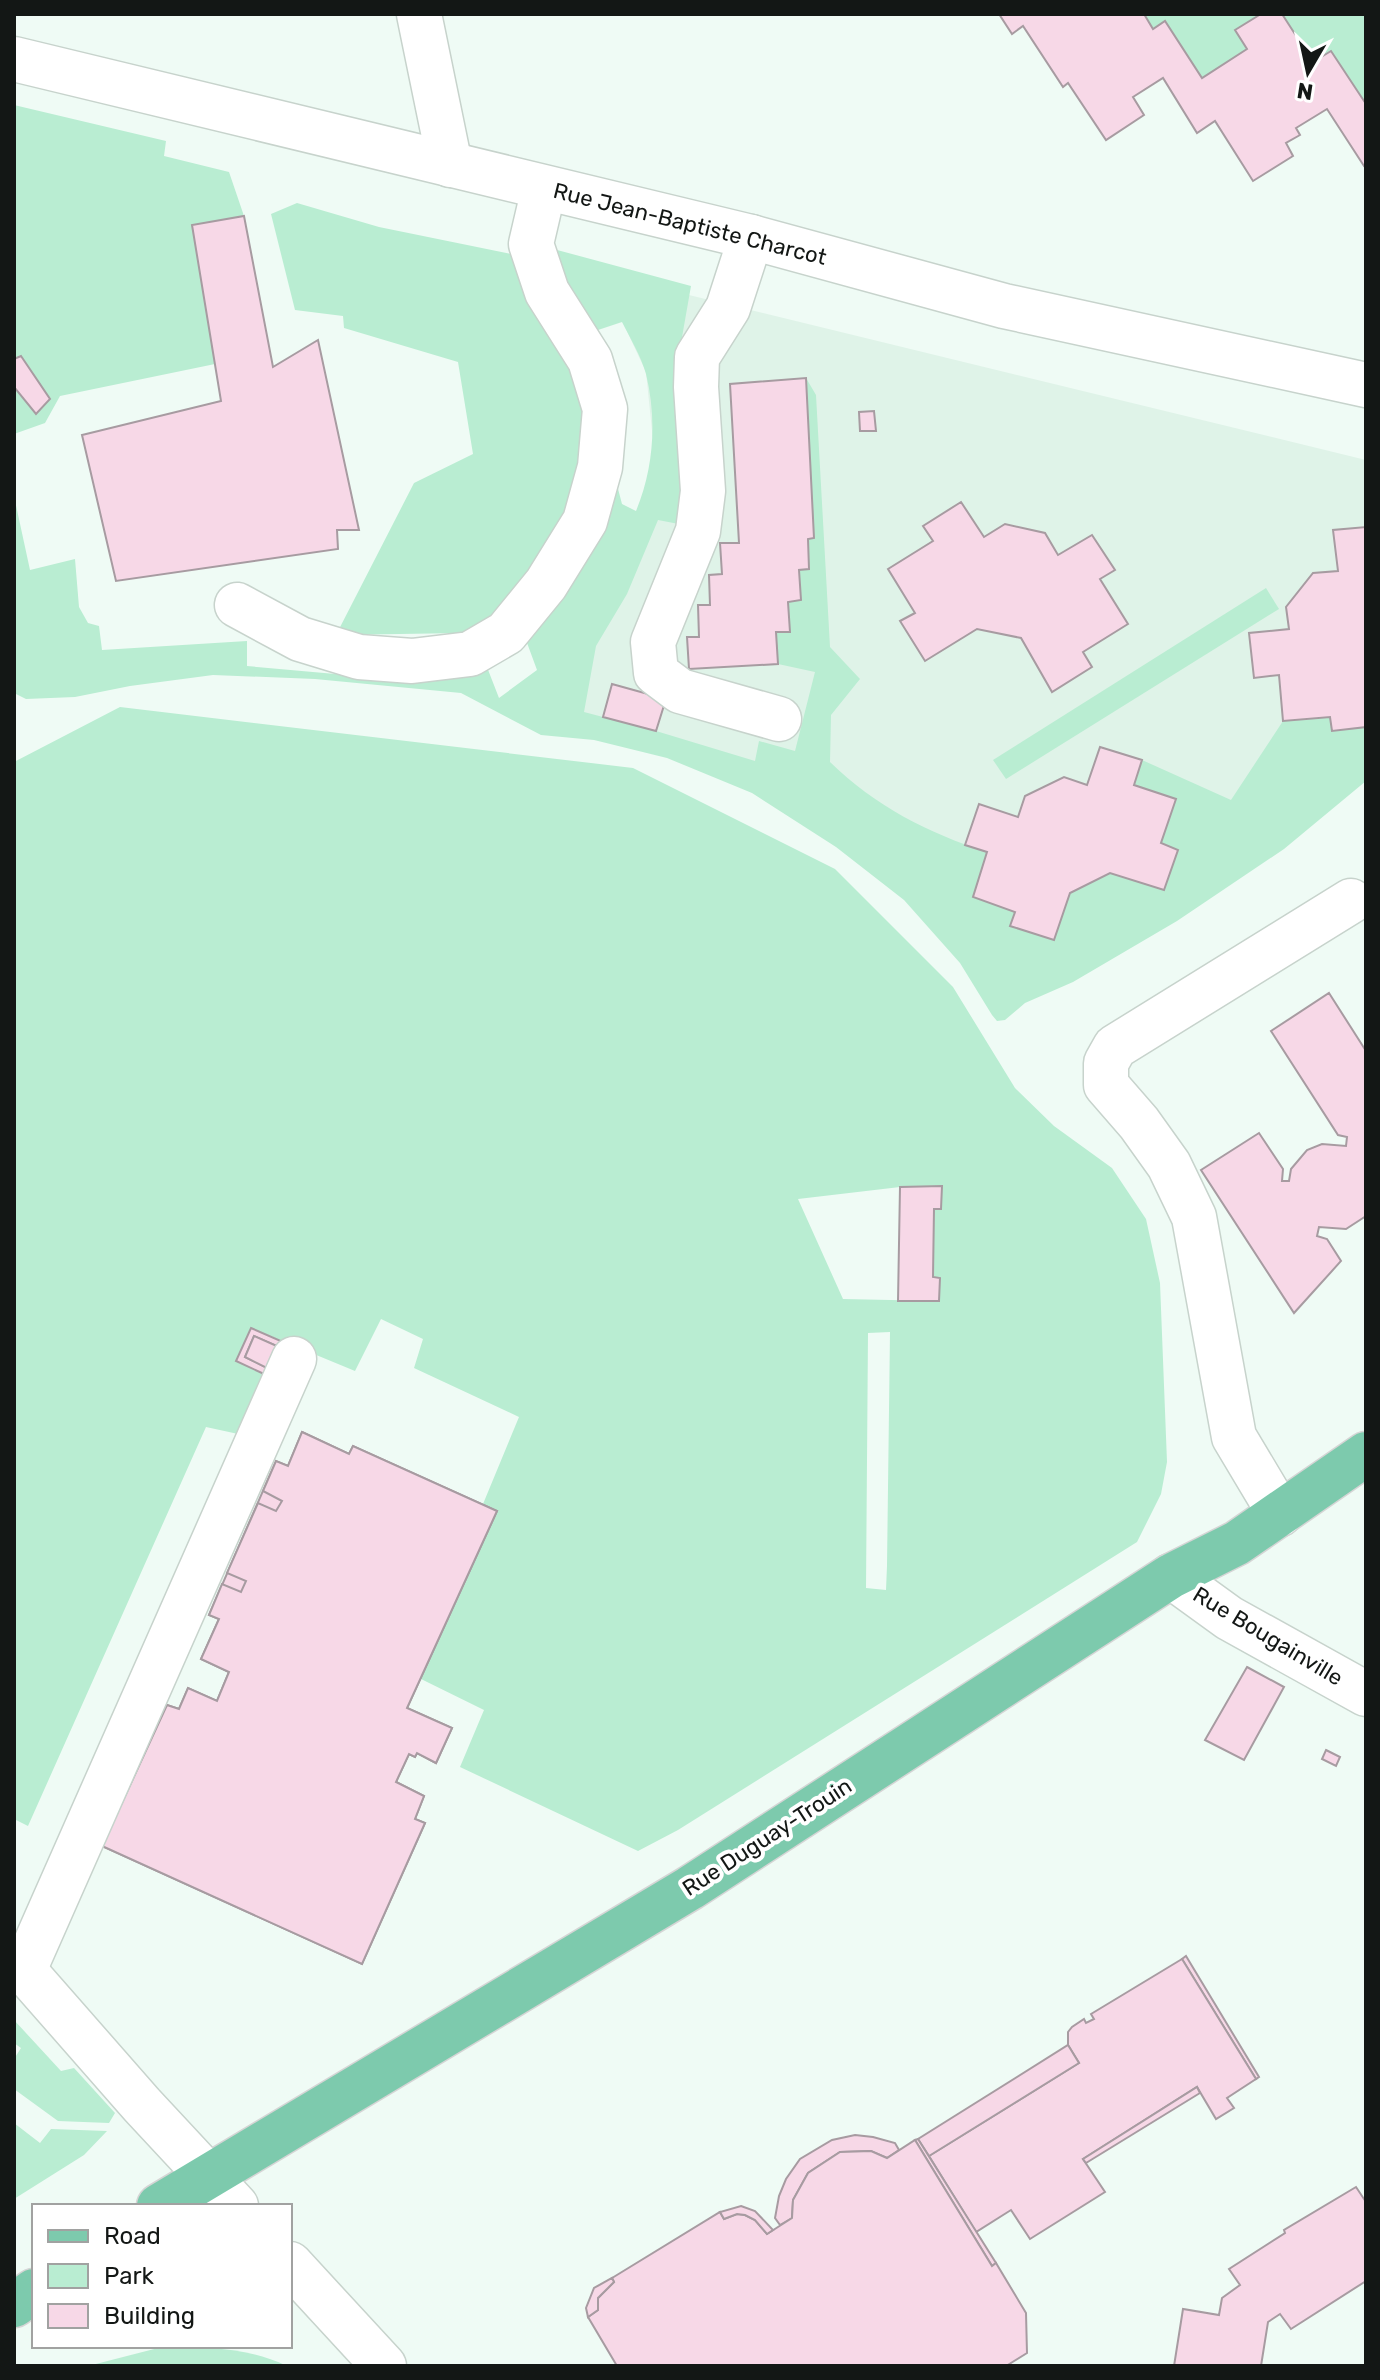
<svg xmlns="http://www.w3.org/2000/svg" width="1380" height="2380" font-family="Rubik,sans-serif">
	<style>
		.built { fill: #dff3e8 }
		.green { fill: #b9edd2; fill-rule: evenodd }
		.building { fill: #f7d8e7; stroke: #a79ba1; stroke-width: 2 }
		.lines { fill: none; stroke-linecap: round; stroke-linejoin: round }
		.minor-casing { stroke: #c7d3cc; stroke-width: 47 }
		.major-casing { stroke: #d5d5d5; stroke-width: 47 }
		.minor { stroke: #fff; stroke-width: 44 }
		.major { stroke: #7dcaad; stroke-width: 44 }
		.labels { text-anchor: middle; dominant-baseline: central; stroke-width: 8; stroke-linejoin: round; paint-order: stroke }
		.street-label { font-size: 22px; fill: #131715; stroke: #fff }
	</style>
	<rect width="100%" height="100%" fill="#effbf5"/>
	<path class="built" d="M586 270 1366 460V766L1003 999 964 944 775 782 549 716 656 470 646 372 617 310Z"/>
	<g class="green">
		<path d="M1144 14H1261L1235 30 1247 49 1202 78 1166 22 1153 29Z"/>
		<path d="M1282 14H1366V104L1330 51 1313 62Z"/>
		<path d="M14 105 166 141 164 156 229 172 244 216 192 226 215 364 60 396 45 423 14 434Z"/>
		<path d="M297 203 379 227 511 254 526 285 590 382 622 504 636 511C654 468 657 419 646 374 641 356 630 338 622 322L592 332 546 247 691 286 678 360 684 525 658 520 627 594 596 646 584 712 656 731 755 761 759 741 795 751 815 672 778 664 776 632 790 631 788 602 801 600 799 570 809 569 808 539 814 538 806 378 816 395 830 647 860 679 831 715 830 762C875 806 928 833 987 852L973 897 1015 912 1010 926 1054 940 1070 893 1110 873 1164 889 1178 850 1161 843 1176 799 1134 785 1142 760 1231 800 1283 721 1330 717 1332 731 1366 727V781L1284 849 1177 921 1073 982 1025 1003 1005 1020 997 1021 992 1015 960 963 904 900 836 847 752 793 667 758 594 740 541 735 461 693 315 679 213 675 130 686 75 697 26 699 14 693V496L30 570 75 559 79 607 88 623 99 626 102 650 247 641V666L425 682 485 662 499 698 537 670 523 632 336 635 414 483 473 454 458 362 344 328 343 316 295 310 271 214Z"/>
		<path d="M1266 588 1279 609 1006 779 993 760Z"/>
		<path d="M120 707 633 768 835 869 953 987 1015 1088 1054 1126 1112 1168 1146 1219 1160 1283 1167 1462 1161 1494 1137 1542 678 1830 638 1851 460 1767 484 1710 421 1679 497 1511 483 1504 519 1417 414 1368 423 1339 381 1319 355 1371 251 1328 236 1361 275 1379 252 1437 206 1427 28 1826 14 1819V762ZM941 1186V1208L934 1209 933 1277 938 1301 843 1299 798 1199 900 1187ZM890 1332 887 1566 886 1590 866 1588 868 1333Z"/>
		<path d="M14 2020 61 2071 74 2068 115 2113 109 2123 58 2121 14 2089V2059L21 2048 14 2043Z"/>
		<path d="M14 2123 40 2143 51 2129 107 2131 84 2155 14 2199Z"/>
		<path d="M162 2347C206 2347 247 2347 287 2366H88Z"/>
	</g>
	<g class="building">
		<path d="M999 14H1144L1153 29 1165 21 1202 78 1247 49 1235 30 1261 14H1282L1313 62 1331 51 1366 104V165L1364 166 1327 109 1296 128 1300 135 1286 143 1293 156 1253 181 1215 121 1197 133 1163 78 1133 97 1144 115 1106 140 1068 83 1063 87 1023 26 1012 34Z"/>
		<path d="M244 216 273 367 318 340 359 530H337L338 549 116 581 82 435 221 401 192 225Z"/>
		<path d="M21 356 50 399 36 414 14 387V359Z"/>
		<path d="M806 378 814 538 808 539 809 569 799 570 801 600 788 602 790 632H776L778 664 689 669 687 637H699L698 605H710L709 575 722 574 720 543H739L730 384Z"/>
		<path d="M874 411 876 431H860L859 412Z"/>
		<path d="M961 502 984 537 1005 524 1045 533 1058 555 1092 535 1115 570 1100 579 1128 624 1083 652 1092 667 1052 692 1021 638 977 629 925 661 900 621 915 613 888 569 933 541 923 526Z"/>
		<path d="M1366 527V727L1332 731 1330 717 1283 721 1279 675 1254 678 1249 633 1289 629 1286 607 1313 573 1338 571 1333 530Z"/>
		<path d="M612 684 666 699 656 731 603 717Z"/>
		<path d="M1100 747 1142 760 1134 785 1176 799 1161 843 1178 850 1164 890 1110 873 1070 893 1054 940 1010 926 1015 912 973 897 987 852 965 845 979 804 1018 817 1025 796 1064 777 1087 785Z"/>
		<path d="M1329 993 1366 1051V1216L1346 1229 1319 1227 1317 1236 1327 1239 1341 1261 1294 1313 1201 1170 1259 1133 1283 1169 1282 1181H1289L1291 1169 1307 1150 1322 1144 1346 1146 1347 1137 1338 1135 1271 1031Z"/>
		<path d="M942 1186 941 1209H934L933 1277 940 1278 939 1301H898L900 1187Z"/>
		<path d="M251 1328 290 1345 288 1351 254 1336 245 1357 277 1373 275 1379 236 1361Z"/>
		<path d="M254 1336 288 1351 277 1373 245 1357Z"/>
		<path d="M302 1432 349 1454 353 1446 497 1511 407 1708 452 1728 436 1763 417 1753 415 1757 409 1754 396 1782 424 1796 415 1819 425 1823 362 1964 102 1846 167 1705 179 1709 188 1688 217 1701 229 1672 201 1659 219 1619 209 1615 276 1461 288 1466Z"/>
		<path d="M302 1432 349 1454 353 1446 497 1511 407 1708 452 1728 436 1763 417 1753 415 1757 409 1754 396 1782 424 1796 415 1819 425 1823 362 1964 102 1846 167 1705 179 1709 188 1688 217 1701 229 1672 201 1659 219 1619 209 1615 222 1584 241 1592 246 1581 227 1573 258 1503 276 1511 282 1501 263 1491 276 1461 288 1466Z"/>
		<path d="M1247 1667 1284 1687 1244 1760 1205 1740Z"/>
		<path d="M1326 1750 1340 1757 1336 1766 1322 1759Z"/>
		<path d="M1186 1956 1259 2077 1256 2079 1182 1959Z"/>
		<path d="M1182 1959 1256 2079 1227 2098 1234 2108 1216 2119 1197 2087 1083 2159 1105 2192 1030 2239 1011 2210 976 2232 929 2156 1079 2063 1068 2045V2032L1072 2027 1084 2019 1086 2023 1094 2019 1091 2014Z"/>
		<path d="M1068 2045 1079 2063 929 2156 918 2139Z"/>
		<path d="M1197 2087 1200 2093 1086 2163 1083 2159Z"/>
		<path d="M855 2135 873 2137 895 2143 899 2150 887 2158 871 2151 840 2152 808 2173 793 2200 792 2218 780 2225 775 2218 779 2196 786 2179 800 2159 832 2140Z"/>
		<path d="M918 2139 996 2263 992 2266 915 2140Z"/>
		<path d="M915 2140 992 2266 996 2263 1026 2313 1027 2353 1006 2366H617L588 2317 598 2310V2298L614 2282 612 2278 720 2212 724 2219 737 2214 745 2215 755 2220 767 2234 792 2218 793 2200 808 2173 840 2152 871 2151 887 2158Z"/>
		<path d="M1356 2187 1366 2202V2281L1291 2329 1280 2314 1268 2322 1261 2366H1174L1183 2309 1219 2315 1222 2298 1240 2285 1229 2269 1285 2233 1284 2230Z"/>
		<path d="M741 2206 755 2211 773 2230 767 2234 755 2220 745 2215 737 2214 724 2219 720 2212Z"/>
		<path d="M612 2278 614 2282 598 2298V2310L588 2317 586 2308 594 2288Z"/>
	</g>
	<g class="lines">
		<defs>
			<g id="minor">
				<path d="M419 14 450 165"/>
				<path d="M14 59 751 237 1004 306 1366 385"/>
				<path d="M751 237 728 308 697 357 696 387 703 491 698 531 653 642 656 673 680 691 779 719"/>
				<path d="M237 605 300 639 359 657 412 661 470 654 506 633 546 584 585 521 600 467 605 409 590 360 547 292 531 244 544 188"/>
				<path d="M1280 1514 1234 1437 1194 1217 1169 1165 1139 1123 1106 1085V1063L1115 1047 1351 901"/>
				<path d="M1171 1576 1229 1618 1366 1694"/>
				<path d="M14 1959 142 2105 236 2206"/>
				<path d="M24 1970 294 1359"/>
				<path d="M290 2264 384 2366"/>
			</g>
			<g id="major">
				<path d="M159 2206 690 1888 1171 1576 1237 1543 1366 1454"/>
				<path d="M14 2305 34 2291"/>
			</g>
		</defs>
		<use href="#minor" class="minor-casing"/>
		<use href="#major" class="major-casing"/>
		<use href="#minor" class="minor"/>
		<use href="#major" class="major"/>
	</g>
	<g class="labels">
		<g class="street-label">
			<text transform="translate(690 224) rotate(14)">Rue Jean-Baptiste Charcot</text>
			<text transform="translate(1268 1636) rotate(31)">Rue Bougainville</text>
			<text transform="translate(767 1837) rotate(-33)">Rue Duguay-Trouin</text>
		</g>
	</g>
	<rect width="1380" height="2380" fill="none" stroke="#131715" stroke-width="32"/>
	<rect x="32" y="2204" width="260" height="144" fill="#ffffff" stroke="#a1a2a1" stroke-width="2"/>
	<rect x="48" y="2230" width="40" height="12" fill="#7dcaad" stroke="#a1a2a1" stroke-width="2"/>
	<text x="104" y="2244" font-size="24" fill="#131715">Road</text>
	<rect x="48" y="2264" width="40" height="24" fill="#b9edd2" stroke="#a1a2a1" stroke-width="2"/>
	<text x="104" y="2284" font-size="24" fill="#131715">Park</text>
	<rect x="48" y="2304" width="40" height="24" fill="#f7d8e7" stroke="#a1a2a1" stroke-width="2"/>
	<text x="104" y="2324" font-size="24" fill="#131715">Building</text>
	<g transform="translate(1308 72) rotate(189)" stroke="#ffffff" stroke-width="6" paint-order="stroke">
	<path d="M0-6L14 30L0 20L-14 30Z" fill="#131715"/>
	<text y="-12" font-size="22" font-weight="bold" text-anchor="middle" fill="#131715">N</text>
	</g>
</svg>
